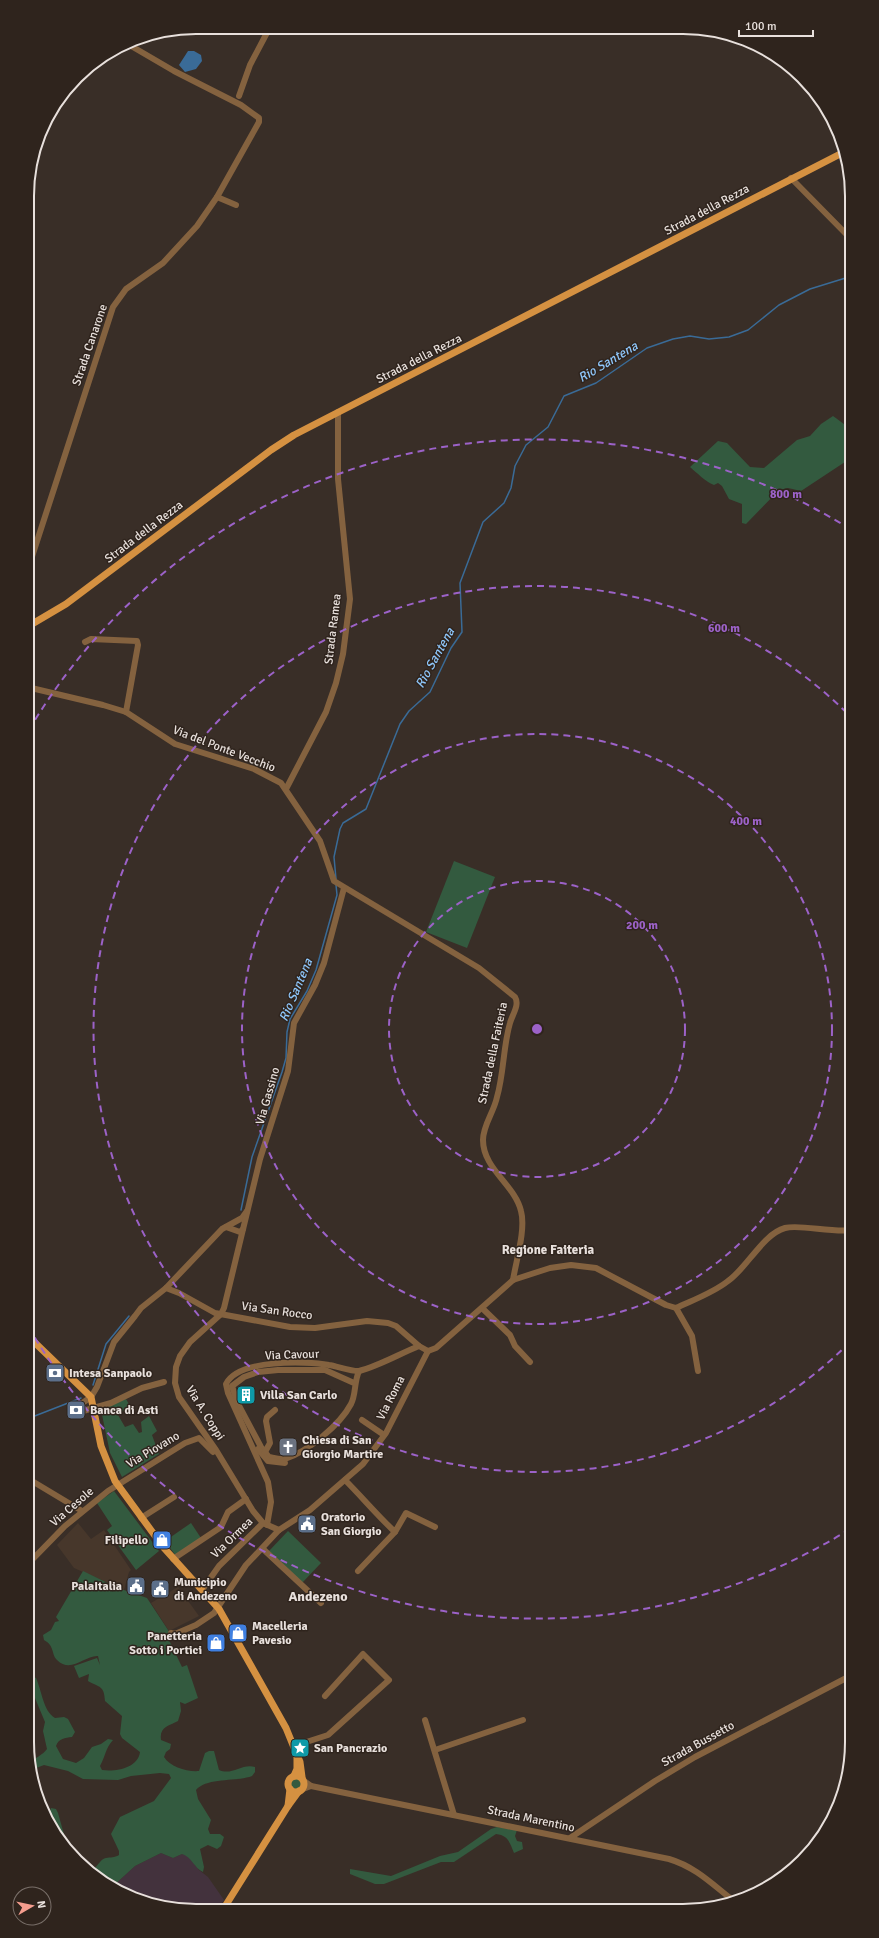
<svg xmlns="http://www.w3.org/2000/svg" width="879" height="1938" font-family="Signika,sans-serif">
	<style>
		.built { fill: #47372b }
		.industrial { fill: #43323d }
		.green { fill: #335a3f }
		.water { fill: #3a6b97 }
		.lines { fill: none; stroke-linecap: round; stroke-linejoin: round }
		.stream { stroke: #3a6b97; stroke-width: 1.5 }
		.minor { stroke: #84623f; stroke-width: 6 }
		.major { stroke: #d59141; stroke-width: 7 }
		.ring { fill: none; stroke: #9c62c8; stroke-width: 2; stroke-dasharray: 7 5 }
		.labels { text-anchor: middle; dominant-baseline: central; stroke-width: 3; stroke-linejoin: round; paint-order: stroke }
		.street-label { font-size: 12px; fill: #e8e0dc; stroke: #2f241d }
		.poi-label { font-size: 12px; font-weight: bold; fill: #e8e0dc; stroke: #2f241d; text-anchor: start }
		.water-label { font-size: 13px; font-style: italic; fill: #8ec6fa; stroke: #2f241d }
		.neighbourhood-label { font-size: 13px; font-weight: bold; fill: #e8e0dc; stroke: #2f241d }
		.quarter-label { font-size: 14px; font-weight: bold; fill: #e8e0dc; stroke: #2f241d }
		.rim { fill: none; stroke: #e8e0dc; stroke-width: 2 }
		.centre { fill: #9c62c8; stroke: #2f241d; stroke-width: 2 }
		.ring-label { font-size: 12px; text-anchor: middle; font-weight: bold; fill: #9c62c8; stroke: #2f241d; stroke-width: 3; stroke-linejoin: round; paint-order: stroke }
	</style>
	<rect width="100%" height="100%" fill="#392e27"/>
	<g class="built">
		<path d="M78 1523 91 1539 104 1530 131 1570 129 1572 124 1590 74 1568 57 1545Z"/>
		<path d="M178 1587 199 1616 169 1631 151 1603Z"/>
	</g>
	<path class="industrial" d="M161 1853 173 1858 182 1854 187 1855 199 1870 208 1877 224 1900 219 1908H163L121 1893 112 1887 135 1866Z"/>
	<g class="green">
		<path d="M833 416C837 419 842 422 846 426 853 435 851 450 848 460L801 491 788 488 779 490 746 524 742 523V504L729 499 722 486 718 483 714 485C707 483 696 472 690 467L718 441 727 443 750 467 764 468 797 440 810 436 821 424Z"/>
		<path d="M454 861 495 877 467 948 426 932Z"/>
		<path d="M126 1399 130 1406 118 1415 125 1427 133 1424 139 1433 142 1432 141 1422 149 1416 157 1431 152 1435 159 1454 122 1477 110 1453 101 1410 103 1407Z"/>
		<path d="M114 1491 159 1551 136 1570 107 1530 112 1526 97 1503Z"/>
		<path d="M191 1523 201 1538 176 1556 165 1541Z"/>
		<path d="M288 1531 321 1563 302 1583 269 1551Z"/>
		<path d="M83 1571 118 1588 147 1598 172 1636 168 1638 182 1667 187 1665 198 1698 185 1704 180 1702 181 1711 178 1721C169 1726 159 1727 161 1740L171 1744 170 1749 166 1752 164 1757C170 1767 187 1772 199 1771L205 1753 209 1751H214L219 1770C232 1776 242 1763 255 1767V1772L252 1776C237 1782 207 1777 196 1790L198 1799 211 1820 208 1829 210 1834H220L224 1837 221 1846 217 1849 208 1845 200 1849 204 1867 203 1872C194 1868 192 1857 182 1854L173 1858 161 1853 135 1866 112 1887 95 1876 94 1869C98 1865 101 1859 106 1858 111 1857 114 1858 119 1855V1851L111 1834 120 1817 154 1801 171 1778 169 1774 160 1773 131 1776 118 1780 83 1779 68 1771 44 1765 31 1770 30 1764C35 1757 43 1755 47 1749L43 1731 45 1722 32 1691 27 1686V1673L36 1678C42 1691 43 1711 55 1718L64 1717 68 1719 75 1732 72 1737C65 1738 59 1738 56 1746L63 1759 76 1763 84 1758 92 1747 101 1744 108 1739 113 1740C105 1749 106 1755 100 1766L102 1770C116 1772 138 1768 140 1752L122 1738 120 1734 122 1716 105 1701C104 1685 100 1688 88 1681L89 1674 79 1678 74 1666 97 1658 100 1665 98 1656C85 1655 71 1674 57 1660 51 1654 55 1646 44 1640L43 1635 51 1630 55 1622 59 1621 56 1617Z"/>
		<circle cx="296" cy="1783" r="6"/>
		<path d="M51 1808 56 1809 58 1813 69 1852C59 1840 44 1825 51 1808Z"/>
		<path d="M497 1827 517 1830 515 1836 517 1841 522 1842 523 1849 514 1853C510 1843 508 1835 496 1834L454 1862H441L384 1884H375L350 1874V1869L391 1876 440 1856 458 1852 491 1829Z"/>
	</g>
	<path class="water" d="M188 51H194L201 55 202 61 196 69 185 72 179 65Z"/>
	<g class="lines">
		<g class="stream">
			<path d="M41 133 66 94"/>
			<path d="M336 879 334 857 340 829 343 823 366 809 400 724 409 711 430 692 451 648 462 632 460 583 483 522 504 503 511 488 515 466 526 445 548 427 564 396 596 383 647 348 673 339 690 336 709 339 729 337 748 330 779 305 810 289 852 276"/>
			<path d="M241 1210 252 1157 282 1072 286 1058 287 1032 290 1019 307 991 316 970 337 895 336 885"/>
			<path d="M93 1385 106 1344 129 1316"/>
			<path d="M27 1419 81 1398"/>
		</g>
		<g class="minor">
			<path d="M239 96 250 65 270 27"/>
			<path d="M791 178 852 240"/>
			<path d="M217 197 236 205"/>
			<path d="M27 572 113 307 126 289 163 263 197 226 217 197 259 122V118L241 105 174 71 126 43"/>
			<path d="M85 642 91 639 137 641 138 645 126 712"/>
			<path d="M27 687 103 705 126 712 175 744 254 769 281 783 320 841 334 881 479 968 515 997C520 1005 512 1015 510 1023 503 1047 504 1073 497 1097 494 1112 483 1125 483 1140 483 1169 515 1185 521 1211 526 1229 516 1261 513 1280"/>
			<path d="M286 789 326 712 336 683 343 654 350 599 338 479V412"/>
			<path d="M226 1227 240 1232 243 1229"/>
			<path d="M166 1288 179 1293 215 1313 290 1327 315 1328 367 1321 388 1323 396 1326 419 1346 428 1351"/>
			<path d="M482 1308 510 1335 515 1346 530 1362"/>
			<path d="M676 1308 692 1336 698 1371"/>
			<path d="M428 1351 436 1348 513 1280 550 1268 571 1265 596 1268 666 1305 676 1308C693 1300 713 1293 728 1281 747 1268 763 1234 785 1228 800 1224 832 1233 852 1230"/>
			<path d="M164 1382 142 1388 111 1403 83 1411 81 1404 91 1397 97 1387 114 1342 135 1316 141 1308 166 1288 222 1229 242 1218 247 1211"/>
			<path d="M354 1383 325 1370H278L258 1372 244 1377 232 1386 237 1402 261 1447 269 1457C274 1458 280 1460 285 1459 307 1452 340 1425 351 1404 356 1395 354 1382 359 1371"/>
			<path d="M362 1420 384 1435"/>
			<path d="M258 1449 268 1461 285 1463"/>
			<path d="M265 1452 270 1443 266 1421 267 1417 275 1410"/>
			<path d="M27 1478 82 1511"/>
			<path d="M345 1480C362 1497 377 1515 395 1532L406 1513 435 1527"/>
			<path d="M141 1518 174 1497"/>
			<path d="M267 1525 271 1502 268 1482 228 1393 226 1384C238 1359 306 1361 329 1365 336 1366 354 1372 359 1371 379 1366 399 1354 419 1346"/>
			<path d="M279 1530 263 1523 253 1511 216 1450 179 1397 175 1383 176 1367 180 1356 190 1342 221 1314 224 1308 260 1159 288 1071 294 1023 315 985 324 963 344 888"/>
			<path d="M263 1549 321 1603"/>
			<path d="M173 1559 221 1527 228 1512 246 1499"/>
			<path d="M27 1565 65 1526 108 1491 185 1443 199 1438 213 1452"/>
			<path d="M358 1571 395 1532"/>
			<path d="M202 1590 219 1566 263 1523"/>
			<path d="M171 1633 175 1634 196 1625 214 1613 246 1565 279 1530 310 1510 363 1464 386 1433 428 1351"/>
			<path d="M425 1720 454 1815"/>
			<path d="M294 1746 328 1735 389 1680 363 1654 325 1696"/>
			<path d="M435 1750 523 1720"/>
			<path d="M311 1786 669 1859C696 1867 713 1885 735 1902"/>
			<path d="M303 1789 311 1786 304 1781"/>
			<path d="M570 1838 655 1781 695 1757 852 1675"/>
		</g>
		<g class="major">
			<path d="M27 627 66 604 271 450 294 435 846 151"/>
			<path d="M27 1335 91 1397 101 1446 115 1481 164 1548 219 1609 286 1728 297 1755"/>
			<circle cx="296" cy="1784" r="8"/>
			<path d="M294 1776 297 1769V1755L300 1762 302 1777"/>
			<path d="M290 1789 288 1806 299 1791"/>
			<path d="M224 1908 288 1806"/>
		</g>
	</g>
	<g class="ring">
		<circle cx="537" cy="1029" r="148"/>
		<circle cx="537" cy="1029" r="295"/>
		<path d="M850 1342A443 443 0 1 1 850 716"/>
		<path d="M850 1529A590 590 0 0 1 29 1328M29 730A590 590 0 0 1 850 529"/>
	</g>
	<defs>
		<symbol id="bank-square" viewBox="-11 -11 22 22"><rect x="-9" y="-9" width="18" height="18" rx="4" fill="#5c6f8a" stroke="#2f241d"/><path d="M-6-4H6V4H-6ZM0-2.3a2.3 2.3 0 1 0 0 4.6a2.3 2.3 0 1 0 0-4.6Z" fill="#fff"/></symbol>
		<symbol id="building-square" viewBox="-11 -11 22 22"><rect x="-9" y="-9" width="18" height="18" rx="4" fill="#0f9aa8" stroke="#2f241d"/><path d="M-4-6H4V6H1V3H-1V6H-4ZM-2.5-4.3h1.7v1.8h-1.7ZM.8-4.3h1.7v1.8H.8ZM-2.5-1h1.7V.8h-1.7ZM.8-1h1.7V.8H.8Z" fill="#fff"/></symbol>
		<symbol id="church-square" viewBox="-11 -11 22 22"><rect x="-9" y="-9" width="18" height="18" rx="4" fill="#6b7280" stroke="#2f241d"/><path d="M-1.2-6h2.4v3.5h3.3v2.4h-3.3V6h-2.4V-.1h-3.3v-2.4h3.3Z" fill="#fff"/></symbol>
		<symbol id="civic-square" viewBox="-11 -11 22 22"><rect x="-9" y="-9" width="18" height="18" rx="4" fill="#5c6f8a" stroke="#2f241d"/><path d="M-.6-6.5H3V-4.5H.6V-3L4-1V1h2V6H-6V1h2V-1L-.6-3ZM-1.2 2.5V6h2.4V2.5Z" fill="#fff"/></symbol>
		<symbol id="shop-square" viewBox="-11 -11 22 22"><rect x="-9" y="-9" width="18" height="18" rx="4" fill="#3f7fe0" stroke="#2f241d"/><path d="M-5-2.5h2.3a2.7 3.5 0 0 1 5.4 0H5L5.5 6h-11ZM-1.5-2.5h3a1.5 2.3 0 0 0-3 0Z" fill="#fff"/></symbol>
		<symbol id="sight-square" viewBox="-11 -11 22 22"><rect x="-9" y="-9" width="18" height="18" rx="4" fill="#0f9aa8" stroke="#2f241d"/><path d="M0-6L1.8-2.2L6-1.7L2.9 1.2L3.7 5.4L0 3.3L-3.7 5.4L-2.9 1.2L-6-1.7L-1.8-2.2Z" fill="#fff"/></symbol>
	</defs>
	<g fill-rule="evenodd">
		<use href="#bank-square" x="44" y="1362" width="22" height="22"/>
		<use href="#building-square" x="235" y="1384" width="22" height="22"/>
		<use href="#bank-square" x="65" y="1399" width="22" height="22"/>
		<use href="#church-square" x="277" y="1436" width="22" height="22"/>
		<use href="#civic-square" x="296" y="1513" width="22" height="22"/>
		<use href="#shop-square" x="151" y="1529" width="22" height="22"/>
		<use href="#civic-square" x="125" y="1575" width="22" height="22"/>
		<use href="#civic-square" x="149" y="1578" width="22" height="22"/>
		<use href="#shop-square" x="227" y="1622" width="22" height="22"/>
		<use href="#shop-square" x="205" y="1632" width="22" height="22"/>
		<use href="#sight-square" x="289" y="1737" width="22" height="22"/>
	</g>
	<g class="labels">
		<g class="street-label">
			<text transform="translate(707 210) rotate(-28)">Strada della Rezza</text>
			<text transform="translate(90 345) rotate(-71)">Strada Canarone</text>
			<text transform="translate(419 359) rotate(-27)">Strada della Rezza</text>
			<text transform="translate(144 532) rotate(-37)">Strada della Rezza</text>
			<text transform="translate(333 629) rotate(-83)">Strada Ramea</text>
			<text transform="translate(224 749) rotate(21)">Via del Ponte Vecchio</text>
			<text transform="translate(493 1053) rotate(-78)">Strada della Faiteria</text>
			<text transform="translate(268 1096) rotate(-74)">Via Gassino</text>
			<text transform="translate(277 1311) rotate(8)">Via San Rocco</text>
			<text transform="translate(292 1355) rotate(-2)">Via Cavour</text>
			<text transform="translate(391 1398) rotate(-63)">Via Roma</text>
			<text transform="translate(205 1413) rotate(58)">Via A. Coppi</text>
			<text transform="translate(153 1450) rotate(-31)">Via Piovano</text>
			<text transform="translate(72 1507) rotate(-41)">Via Cesole</text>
			<text transform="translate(232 1538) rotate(-44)">Via Ormea</text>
			<text transform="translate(698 1744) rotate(-29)">Strada Bussetto</text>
			<text transform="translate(531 1819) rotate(12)">Strada Marentino</text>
		</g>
		<g class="poi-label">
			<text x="69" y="1373">Intesa Sanpaolo</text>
			<text x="260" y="1395">Villa San Carlo</text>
			<text x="90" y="1410">Banca di Asti</text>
			<text x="302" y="1440">Chiesa di San<tspan x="302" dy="14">Giorgio Martire</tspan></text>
			<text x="321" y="1517">Oratorio<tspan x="321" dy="14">San Giorgio</tspan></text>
			<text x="148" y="1540" text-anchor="end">Filipello</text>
			<text x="174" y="1582">Municipio<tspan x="174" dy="14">di Andezeno</tspan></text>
			<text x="122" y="1586" text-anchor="end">PalaItalia</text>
			<text x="252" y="1626">Macelleria<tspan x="252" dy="14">Pavesio</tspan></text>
			<text x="202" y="1636" text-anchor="end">Panetteria<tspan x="202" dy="14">Sotto i Portici</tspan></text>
			<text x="314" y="1748">San Pancrazio</text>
		</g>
		<g class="water-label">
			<text transform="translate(608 362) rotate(-31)">Rio Santena</text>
			<text transform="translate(435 658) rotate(-61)">Rio Santena</text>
			<text transform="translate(296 990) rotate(-67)">Rio Santena</text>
		</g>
		<g class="neighbourhood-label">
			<text x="548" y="1250">Regione Faiteria</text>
		</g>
		<g class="quarter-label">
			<text x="318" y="1596">Andezeno</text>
		</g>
	</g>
	<path d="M0 0H879V1938H0ZM196 34H683A162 162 0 0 1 845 196V1742A162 162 0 0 1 683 1904H196A162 162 0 0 1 34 1742V196A162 162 0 0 1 196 34Z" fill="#2f241d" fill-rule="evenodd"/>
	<path class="rim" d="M196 34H683A162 162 0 0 1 845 196V1742A162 162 0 0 1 683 1904H196A162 162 0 0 1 34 1742V196A162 162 0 0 1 196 34Z"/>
	<circle cx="537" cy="1029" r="6" class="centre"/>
	<g class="ring-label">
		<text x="786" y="498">800 m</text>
		<text x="724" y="632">600 m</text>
		<text x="746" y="825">400 m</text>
		<text x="642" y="929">200 m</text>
	</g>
	<g transform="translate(32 1906) rotate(81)"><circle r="19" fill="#2f241d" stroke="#796f69"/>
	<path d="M0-3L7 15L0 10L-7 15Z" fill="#f59d8e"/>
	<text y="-6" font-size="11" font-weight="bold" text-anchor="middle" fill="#e8e0dc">N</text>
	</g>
	<path d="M739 30v6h74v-6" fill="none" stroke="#e8e0dc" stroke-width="2"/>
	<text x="745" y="30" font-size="12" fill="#e8e0dc" stroke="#2f241d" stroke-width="3" paint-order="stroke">100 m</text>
</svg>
